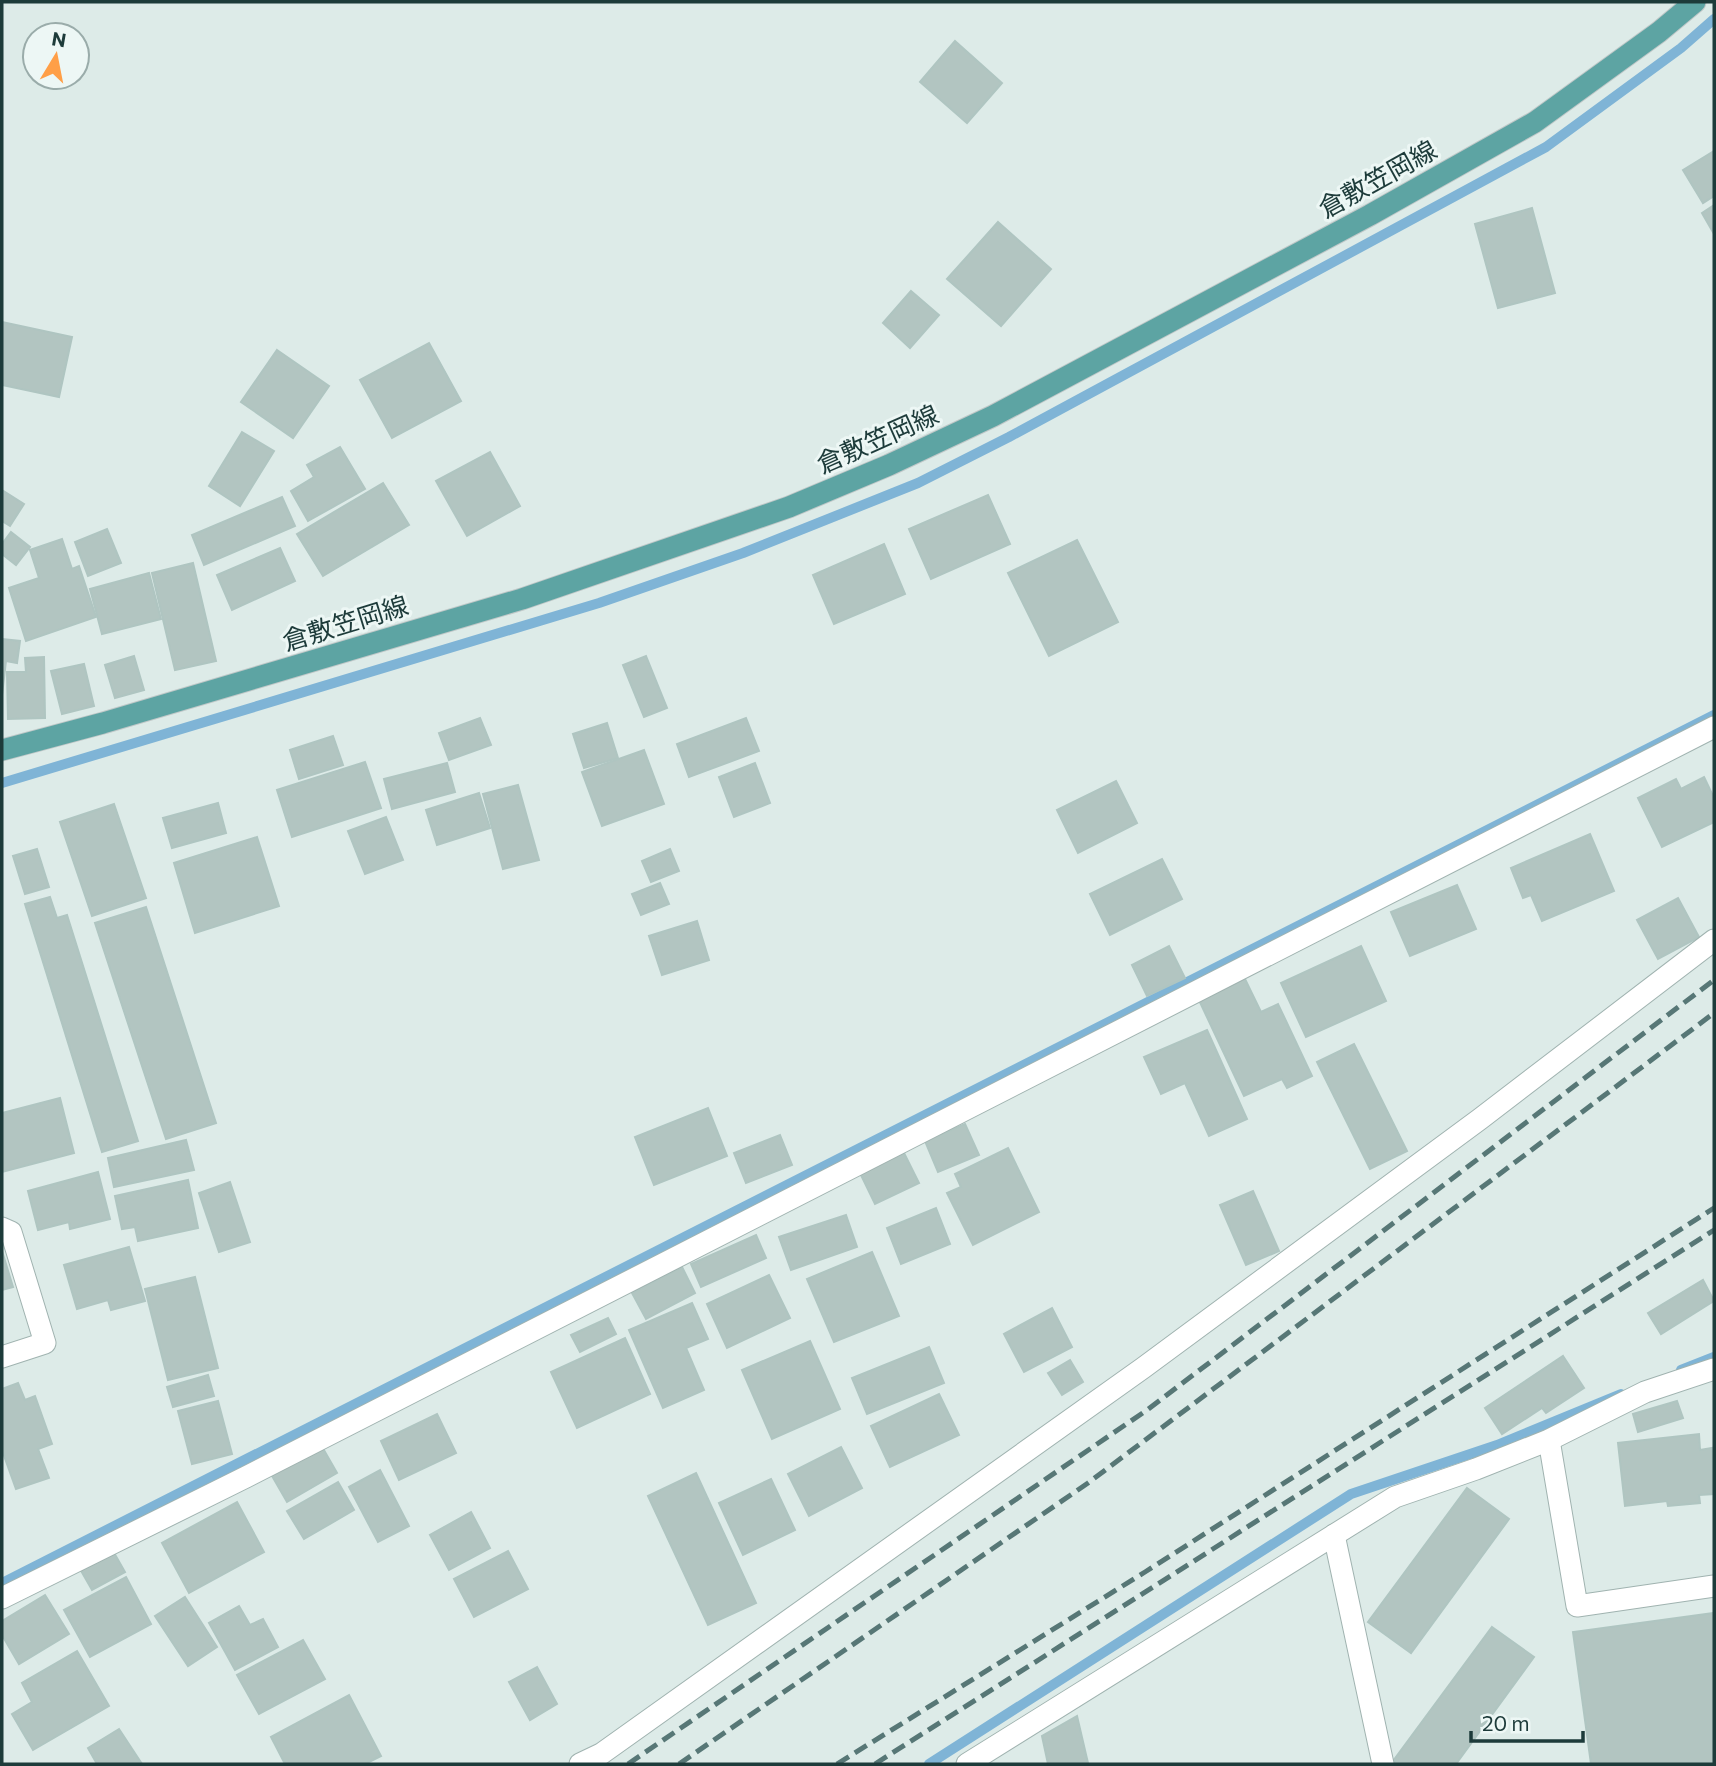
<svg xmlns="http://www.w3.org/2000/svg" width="1716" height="1766" font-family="Commissioner,'Noto Sans JP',sans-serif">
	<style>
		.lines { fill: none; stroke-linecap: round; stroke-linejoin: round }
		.stream { stroke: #7fb4d6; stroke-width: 10 }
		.building { fill: #b2c5c1; stroke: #afc5c1; stroke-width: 2 }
		.minor-casing { stroke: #a0b3b0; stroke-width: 23 }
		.primary-casing { stroke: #c0c8c8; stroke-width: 23 }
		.minor { stroke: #fff; stroke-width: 21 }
		.primary { stroke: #5da4a3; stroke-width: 21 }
		.rail { stroke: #577776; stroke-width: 5; stroke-dasharray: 14 7; stroke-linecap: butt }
		.labels { text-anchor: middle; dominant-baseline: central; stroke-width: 6; stroke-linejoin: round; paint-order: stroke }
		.street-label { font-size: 26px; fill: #1d3b3a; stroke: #edf7f5 }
	</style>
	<rect width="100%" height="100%" fill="#ddebe8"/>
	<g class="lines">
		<g class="stream">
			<path d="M2 783 599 603 743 553 918 483 1009 437 1546 147 1681 48 1714 19"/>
			<path d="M1681 1370 1714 1357"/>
			<path d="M2 1583 1714 715"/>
			<path d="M929 1764 1351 1494 1497 1445 1621 1394"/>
		</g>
	</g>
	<g class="building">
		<path d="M955 41 1002 83 967 123 920 82Z"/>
		<path d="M1714 151V196L1703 203 1683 170Z"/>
		<path d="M1714 205V234L1702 213Z"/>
		<path d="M1532 208 1555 293 1498 308 1475 224Z"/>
		<path d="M998 222 1051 269 1001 326 947 279Z"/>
		<path d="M911 291 939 315 910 348 883 323Z"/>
		<path d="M2 322 72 337 59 397 2 385Z"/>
		<path d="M429 343 461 401 392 438 360 380Z"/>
		<path d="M277 350 329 386 293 438 241 402Z"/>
		<path d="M242 432 274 451 240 506 209 486Z"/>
		<path d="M340 447 365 489 308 521 291 491 314 477 307 465Z"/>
		<path d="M490 452 520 506 467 536 436 481Z"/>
		<path d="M383 483 409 525 323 576 297 534Z"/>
		<path d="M2 490 24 504 10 526 2 521Z"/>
		<path d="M988 495 1010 544 931 579 909 529Z"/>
		<path d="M282 497 295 526 204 565 192 535Z"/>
		<path d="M107 529 121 563 88 576 75 542Z"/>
		<path d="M11 532 30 547 16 565 2 554V544Z"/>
		<path d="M62 539 72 569 79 566 96 617 26 641 9 588 39 578 30 550Z"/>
		<path d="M1077 540 1118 622 1049 656 1008 573Z"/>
		<path d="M884 544 905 594 834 624 813 575Z"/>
		<path d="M280 548 295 581 232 610 217 575Z"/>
		<path d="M193 563 216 661 175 670 152 573Z"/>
		<path d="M149 573 161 619 102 634 90 589Z"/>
		<path d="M2 639 20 641 17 663 6 661 2 695Z"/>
		<path d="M134 656 144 690 115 698 105 665Z"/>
		<path d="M646 656 667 708 644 717 623 665Z"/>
		<path d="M44 657 45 718 8 719 7 672H26L25 658Z"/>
		<path d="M84 664 94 706 62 714 51 671Z"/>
		<path d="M480 718 491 745 449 760 439 733Z"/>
		<path d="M746 718 759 751 689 777 677 744Z"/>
		<path d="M607 723 618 758 584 768 573 734Z"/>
		<path d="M333 736 343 765 299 779 290 750Z"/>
		<path d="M644 750 664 804 602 826 582 772Z"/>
		<path d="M365 762 381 808 292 837 277 790Z"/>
		<path d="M447 763 455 792 392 809 384 779Z"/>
		<path d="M755 763 770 803 734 817 719 777Z"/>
		<path d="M1704 777 1714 798V822L1662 847 1638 798 1676 779 1681 789Z"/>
		<path d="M1116 781 1137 823 1078 853 1057 810Z"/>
		<path d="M518 785 539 860 503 869 483 794Z"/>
		<path d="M479 793 490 828 437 845 426 810Z"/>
		<path d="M218 803 226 833 172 848 163 818Z"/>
		<path d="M114 804 146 898 92 916 60 822Z"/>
		<path d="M386 817 403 860 365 874 348 831Z"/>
		<path d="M1590 834 1614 891 1542 921 1531 895 1523 898 1511 868Z"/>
		<path d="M257 837 279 906 195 933 174 863Z"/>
		<path d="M37 849 49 887 25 894 13 856Z"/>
		<path d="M670 849 679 871 651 882 642 861Z"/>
		<path d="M1162 859 1182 899 1110 935 1090 894Z"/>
		<path d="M660 883 669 904 641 915 632 894Z"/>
		<path d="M1457 885 1476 929 1410 956 1391 912Z"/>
		<path d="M50 897 57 918 67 915 138 1141 102 1152 25 904Z"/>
		<path d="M1678 898 1699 937 1658 959 1637 920Z"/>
		<path d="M146 907 216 1123 166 1139 95 923Z"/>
		<path d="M697 921 709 960 662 975 649 936Z"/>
		<path d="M1169 946 1185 978 1147 996 1132 965Z"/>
		<path d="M1361 946 1386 1001 1306 1037 1281 983Z"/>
		<path d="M1244 977 1261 1012 1278 1004 1312 1076 1287 1088 1282 1079 1244 1096 1198 998Z"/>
		<path d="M1207 1030 1247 1119 1209 1136 1185 1083 1161 1094 1144 1057Z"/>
		<path d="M1354 1044 1407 1151 1370 1169 1317 1062Z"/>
		<path d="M60 1098 74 1153 2 1172V1113Z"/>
		<path d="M708 1108 727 1156 654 1185 635 1137Z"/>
		<path d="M965 1124 979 1155 938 1172 925 1141Z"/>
		<path d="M780 1135 792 1165 746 1183 734 1153Z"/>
		<path d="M186 1140 194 1170 114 1187 108 1158Z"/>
		<path d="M1008 1148 1039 1212 973 1245 947 1193 961 1187 955 1174Z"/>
		<path d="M904 1153 919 1183 875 1204 860 1173Z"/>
		<path d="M98 1172 110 1219 70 1229 69 1222 38 1230 28 1191Z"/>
		<path d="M188 1180 198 1228 138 1241 135 1227 122 1229 115 1196Z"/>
		<path d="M230 1182 250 1242 219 1252 199 1193Z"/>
		<path d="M1253 1191 1279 1251 1246 1265 1220 1205Z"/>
		<path d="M936 1208 950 1244 901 1264 887 1228Z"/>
		<path d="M846 1215 857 1247 791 1270 779 1237Z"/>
		<path d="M756 1235 766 1258 701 1287 691 1264Z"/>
		<path d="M129 1247 145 1301 111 1310 108 1300 77 1309 64 1265Z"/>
		<path d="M2 1251 13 1287 2 1290Z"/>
		<path d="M872 1252 899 1316 834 1342 807 1279Z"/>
		<path d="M682 1267 695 1293 646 1319 632 1293Z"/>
		<path d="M769 1275 790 1318 727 1348 707 1304Z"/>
		<path d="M195 1277 218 1368 168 1380 145 1289Z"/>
		<path d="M1703 1280 1714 1301 1661 1334 1648 1313Z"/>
		<path d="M692 1303 708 1339 686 1348 704 1390 663 1408 629 1330Z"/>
		<path d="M1052 1308 1072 1347 1024 1372 1004 1334Z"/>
		<path d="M608 1318 616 1334 580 1352 571 1335Z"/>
		<path d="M625 1338 650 1394 577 1428 551 1372Z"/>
		<path d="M810 1341 840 1409 772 1439 742 1370Z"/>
		<path d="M929 1347 944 1383 867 1414 852 1378Z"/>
		<path d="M1563 1356 1584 1388 1546 1413 1542 1408 1502 1434 1485 1408Z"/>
		<path d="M1070 1360 1083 1382 1062 1395 1048 1373Z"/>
		<path d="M208 1375 214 1396 173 1407 167 1387Z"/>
		<path d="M18 1383 25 1400 35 1396 52 1444 38 1449 49 1478 16 1489 2 1450V1389Z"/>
		<path d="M939 1394 959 1435 890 1467 871 1426Z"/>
		<path d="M218 1401 232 1454 192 1464 178 1411Z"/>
		<path d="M1677 1401 1683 1418 1638 1432 1633 1414Z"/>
		<path d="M437 1414 456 1453 399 1480 381 1441Z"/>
		<path d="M1699 1434 1700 1450 1712 1448 1714 1494 1699 1495 1700 1503 1668 1506 1667 1501 1625 1506 1618 1443Z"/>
		<path d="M321 1445 337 1473 287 1502 271 1474Z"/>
		<path d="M841 1447 862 1488 809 1516 788 1474Z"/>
		<path d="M380 1470 409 1526 378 1542 349 1487Z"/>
		<path d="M696 1473 756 1603 708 1625 648 1496Z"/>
		<path d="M771 1479 795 1530 743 1555 719 1503Z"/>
		<path d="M338 1482 354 1510 304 1539 287 1511Z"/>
		<path d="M1467 1488 1509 1519 1411 1653 1368 1622Z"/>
		<path d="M237 1502 264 1552 189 1593 162 1543Z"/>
		<path d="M471 1512 490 1548 449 1570 430 1535Z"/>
		<path d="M113 1551 125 1572 92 1590 80 1569Z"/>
		<path d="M508 1551 528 1589 474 1617 454 1579Z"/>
		<path d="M126 1577 151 1624 90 1657 64 1610Z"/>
		<path d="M45 1595 69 1634 19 1664 2 1635V1621Z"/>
		<path d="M185 1597 217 1647 188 1666 155 1616Z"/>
		<path d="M239 1606 250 1625 263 1619 278 1647 235 1670 209 1623Z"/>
		<path d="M1714 1613V1764H1591L1573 1632Z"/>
		<path d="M1492 1627 1534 1657 1456 1764H1397L1393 1761Z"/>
		<path d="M303 1640 325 1679 259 1714 237 1675Z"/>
		<path d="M77 1651 109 1706 33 1750 12 1714 32 1702 22 1683Z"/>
		<path d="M537 1667 557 1704 530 1720 509 1682Z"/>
		<path d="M349 1695 381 1756 365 1764H285L271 1737Z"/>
		<path d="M1077 1716 1088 1763 1048 1764 1042 1736Z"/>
		<path d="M119 1729 142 1764H97L88 1748Z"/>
	</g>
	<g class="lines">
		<defs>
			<g id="minor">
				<path d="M2 1228 11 1232 45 1343 2 1357"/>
				<path d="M1549 1440 1577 1606 1714 1586"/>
				<path d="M1334 1535 1383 1764"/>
				<path d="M2 1598 246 1477 1714 727"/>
				<path d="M580 1764 601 1754 1143 1368 1480 1119 1714 940"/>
				<path d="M967 1764 1395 1497 1476 1469 1549 1440 1645 1392 1714 1369"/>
			</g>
			<path id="primary" d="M2 750 103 723 522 599 789 507 889 465 993 416 1370 215 1535 122 1659 32 1695 2"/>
		</defs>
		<use href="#minor" class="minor-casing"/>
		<use href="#primary" class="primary-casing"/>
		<use href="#minor" class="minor"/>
		<use href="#primary" class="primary"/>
		<g class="rail">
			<path d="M628 1764 1147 1410 1714 980"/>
			<path d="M679 1764 1088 1483 1714 1013"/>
			<path d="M837 1764 1145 1572 1714 1208"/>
			<path d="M875 1764 1714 1230"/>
		</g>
	</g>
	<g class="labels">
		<g class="street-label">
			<text transform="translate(1377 178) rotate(-29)">倉敷笠岡線</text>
			<text transform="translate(877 438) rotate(-24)">倉敷笠岡線</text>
			<text transform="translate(345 622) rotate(-17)">倉敷笠岡線</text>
		</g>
	</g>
	<rect width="1716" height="1766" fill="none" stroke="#1d3b3a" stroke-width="7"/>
	<g transform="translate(56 56) rotate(10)"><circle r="33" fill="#edf7f5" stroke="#9aacaa" stroke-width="2"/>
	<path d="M0-5L12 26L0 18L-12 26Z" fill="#ff9f47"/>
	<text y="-10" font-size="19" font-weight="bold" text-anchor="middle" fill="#1d3b3a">N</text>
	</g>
	<path d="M1471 1731v10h112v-10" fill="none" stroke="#1d3b3a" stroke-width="3.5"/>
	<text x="1482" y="1731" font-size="21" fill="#1d3b3a" stroke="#edf7f5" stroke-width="5" paint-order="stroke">20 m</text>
</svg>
